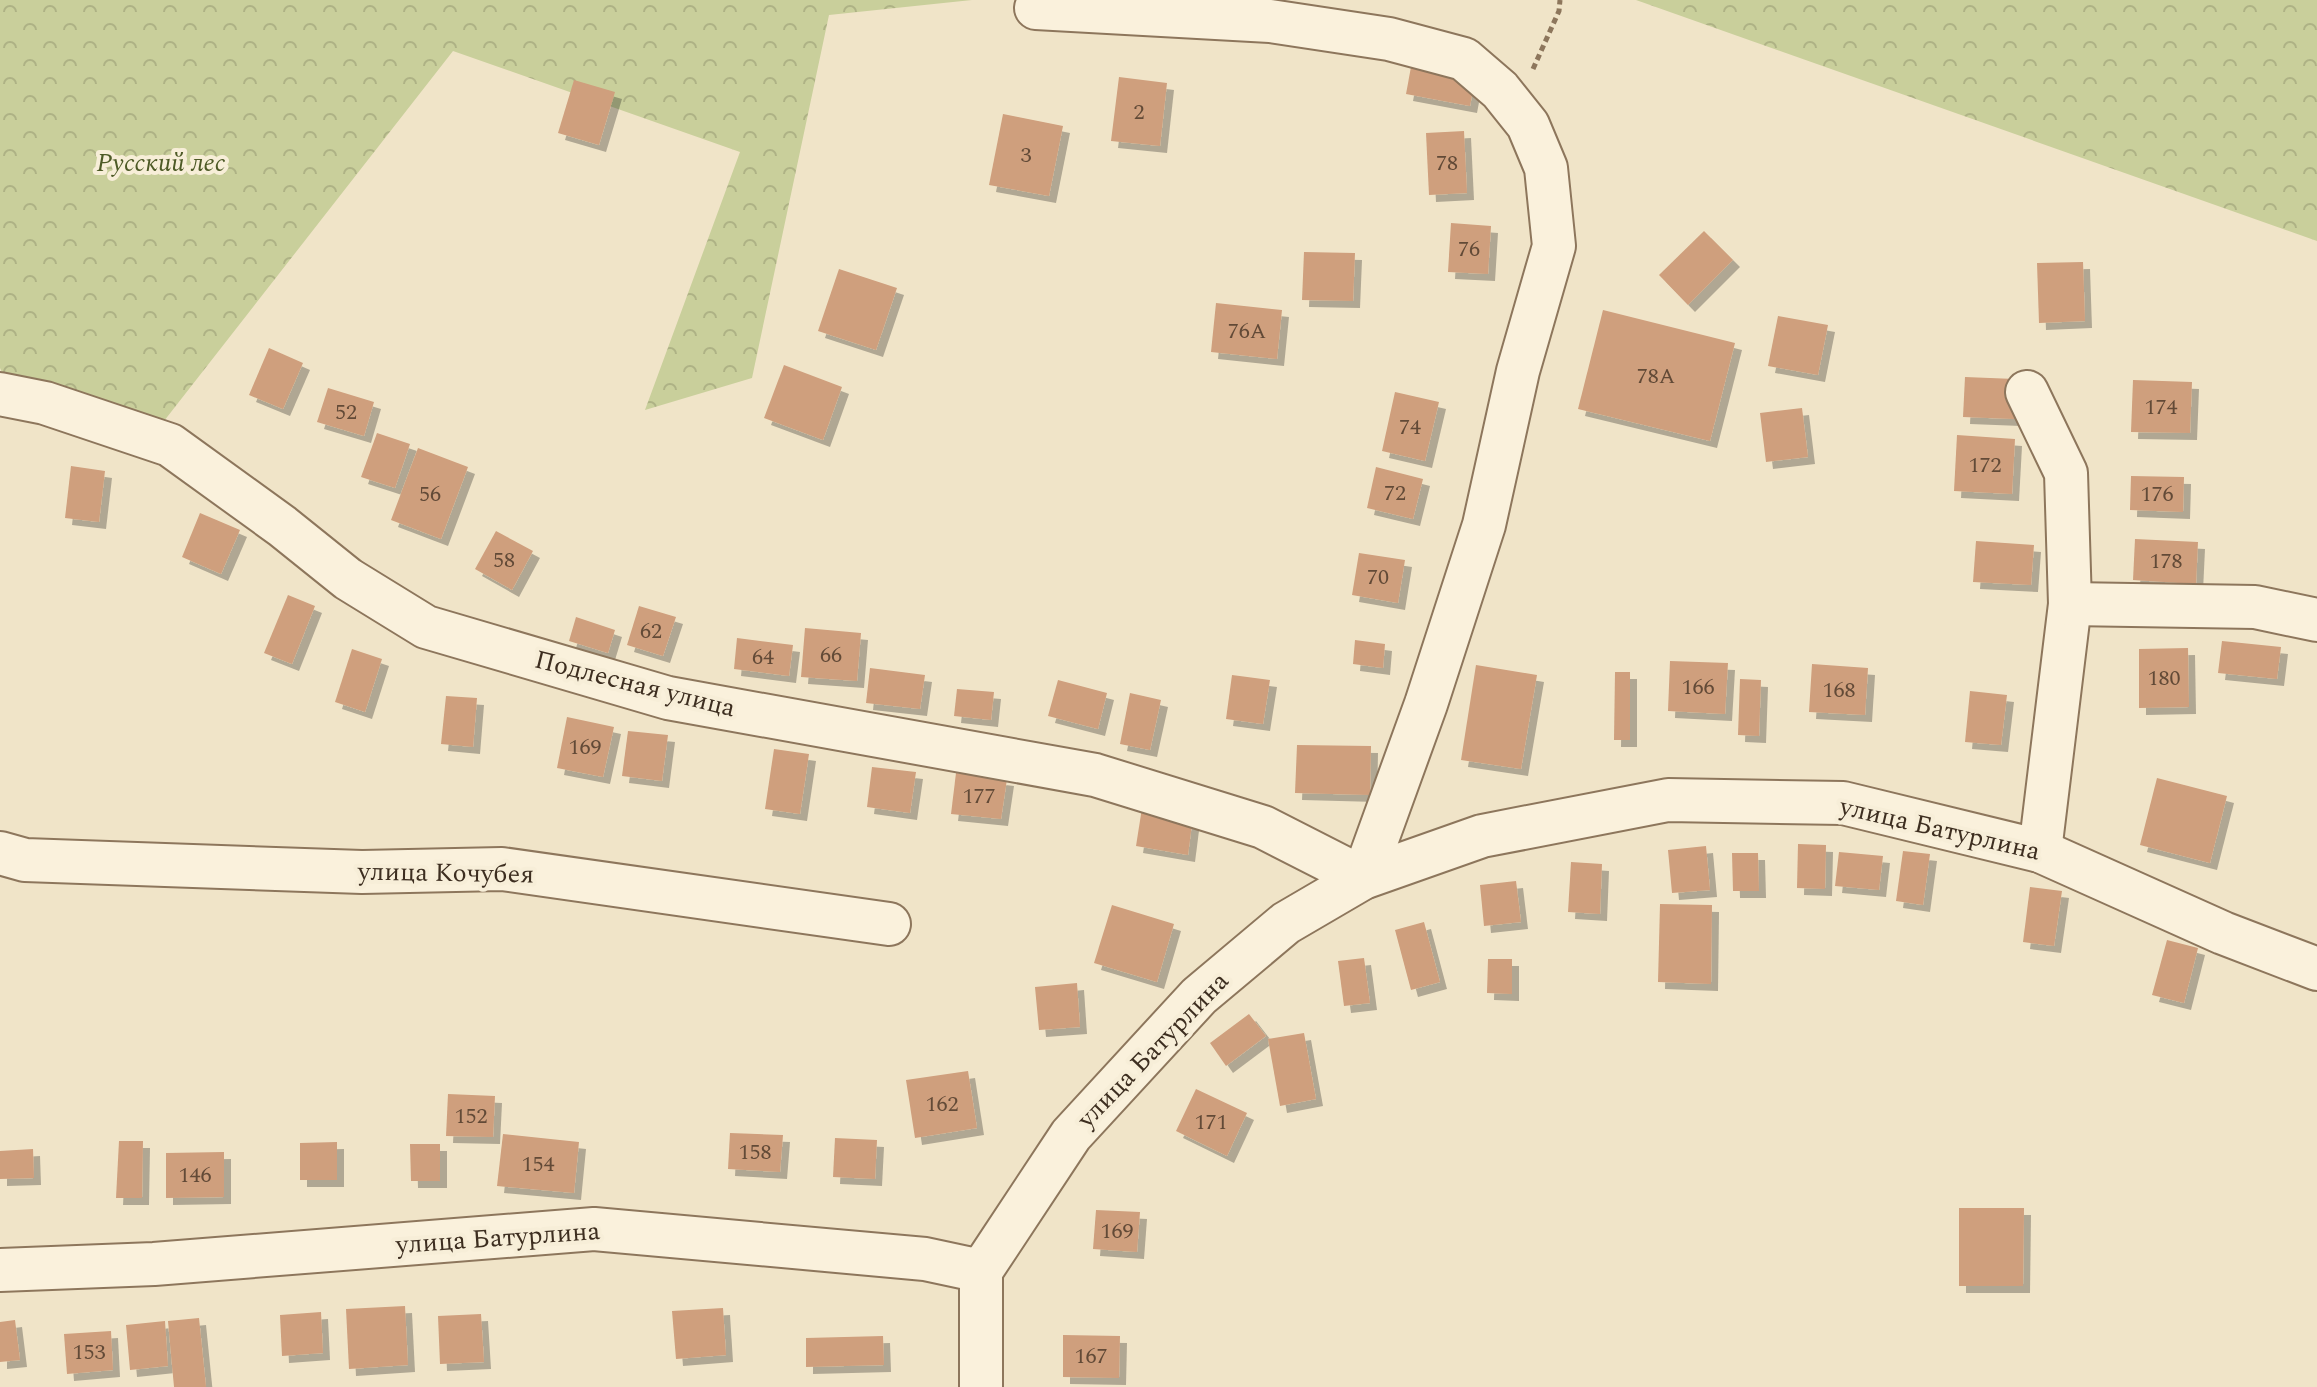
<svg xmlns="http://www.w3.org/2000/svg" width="2317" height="1387" font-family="Spectral,serif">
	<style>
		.forest { fill: url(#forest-crowns) }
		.building { fill: #cf9f7d; filter: url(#shadow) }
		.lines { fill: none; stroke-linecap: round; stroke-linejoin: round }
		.minor-casing { stroke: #8d765c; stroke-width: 46 }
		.path { stroke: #8d765c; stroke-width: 5; stroke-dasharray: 6 4; stroke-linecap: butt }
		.minor { stroke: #faf1dc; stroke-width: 42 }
		.labels { text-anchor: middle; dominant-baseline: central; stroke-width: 8; stroke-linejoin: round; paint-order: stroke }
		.number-label { font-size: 22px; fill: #624a37 }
		.park-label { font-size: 26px; font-style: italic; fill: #4d5a26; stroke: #f7eed8 }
		.street-label { font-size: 26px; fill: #3d2e20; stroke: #f7eed8 }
	</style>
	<defs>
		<pattern id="forest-crowns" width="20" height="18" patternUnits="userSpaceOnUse" patternTransform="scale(2)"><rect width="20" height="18" fill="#c9cf9b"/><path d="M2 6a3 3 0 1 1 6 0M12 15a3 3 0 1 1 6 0" fill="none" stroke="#aeb285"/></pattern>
		<filter id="shadow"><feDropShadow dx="7" dy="7" stdDeviation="0" flood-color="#0004"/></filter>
	</defs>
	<rect width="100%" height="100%" fill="#f0e4c8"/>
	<g class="forest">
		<path d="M0 0H972L829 15 752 378 645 410 740 152 453 51 164 421 9 388 0 368Z"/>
		<path d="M1636 0H2317V241Z"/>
	</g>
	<g class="building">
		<path d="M1411 67 1475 79 1470 106 1406 94Z"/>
		<path d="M1119 77 1167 83 1160 146 1111 141Z"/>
		<path d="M574 80 615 92 599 145 558 133Z"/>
		<path d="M1003 114 1063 126 1049 196 989 185Z"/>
		<path d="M1464 131 1467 193 1429 195 1426 133Z"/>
		<path d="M1451 223 1491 226 1488 274 1448 272Z"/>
		<path d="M1704 231 1733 260 1688 305 1659 275Z"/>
		<path d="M1304 252 1355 253 1353 301 1302 300Z"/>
		<path d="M2083 262 2085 321 2039 323 2037 263Z"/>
		<path d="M839 269 897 288 876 350 818 331Z"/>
		<path d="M1216 303 1282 310 1277 359 1211 352Z"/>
		<path d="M1603 310 1735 343 1710 441 1578 409Z"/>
		<path d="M1778 316 1828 325 1818 375 1768 366Z"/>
		<path d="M269 348 303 363 283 409 249 395Z"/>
		<path d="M784 365 842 387 823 440 764 418Z"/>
		<path d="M1965 377 2015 379 2014 419 1963 417Z"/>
		<path d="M2133 380 2192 382 2190 433 2131 432Z"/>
		<path d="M328 388 374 402 364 436 317 422Z"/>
		<path d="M1395 392 1439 402 1425 461 1382 451Z"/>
		<path d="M1802 408 1808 457 1766 462 1760 413Z"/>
		<path d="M377 433 410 444 395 488 361 477Z"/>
		<path d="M1957 435 2015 439 2012 494 1954 491Z"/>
		<path d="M418 448 468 467 441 539 391 520Z"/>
		<path d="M71 466 105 471 99 522 65 518Z"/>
		<path d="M1376 467 1423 479 1413 519 1367 508Z"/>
		<path d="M2131 476 2184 477 2183 512 2130 510Z"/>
		<path d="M200 513 240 530 221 574 182 557Z"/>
		<path d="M496 531 533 551 512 590 475 569Z"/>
		<path d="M2135 539 2198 542 2196 584 2133 580Z"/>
		<path d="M1976 541 2034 545 2031 585 1973 582Z"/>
		<path d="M1359 553 1405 560 1398 603 1352 595Z"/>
		<path d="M288 595 315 606 292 664 264 653Z"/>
		<path d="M639 606 676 617 663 656 627 645Z"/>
		<path d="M576 617 615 630 608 653 569 641Z"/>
		<path d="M805 628 861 633 857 681 801 677Z"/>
		<path d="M737 638 793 645 789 676 734 669Z"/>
		<path d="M1355 640 1385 644 1383 668 1353 664Z"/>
		<path d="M2222 641 2281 647 2277 679 2218 673Z"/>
		<path d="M2188 648 2189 707 2139 708V649Z"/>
		<path d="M352 649 382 659 365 712 335 702Z"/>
		<path d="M1670 661 1728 663 1725 714 1668 711Z"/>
		<path d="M1812 664 1868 668 1865 715 1809 712Z"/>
		<path d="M1476 665 1537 675 1521 769 1461 760Z"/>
		<path d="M870 668 925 675 920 709 866 703Z"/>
		<path d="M1615 672H1630V740H1614Z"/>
		<path d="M1232 675 1270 680 1263 724 1226 719Z"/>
		<path d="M1740 679 1761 680 1759 736 1738 735Z"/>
		<path d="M1058 680 1107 693 1098 729 1048 716Z"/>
		<path d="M957 689 994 692 991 720 954 716Z"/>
		<path d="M1970 691 2007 695 2001 745 1965 742Z"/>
		<path d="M1130 693 1161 700 1150 750 1120 744Z"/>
		<path d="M446 696 477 698 473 747 441 744Z"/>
		<path d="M567 717 614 727 603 777 557 768Z"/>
		<path d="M628 731 668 735 662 781 622 776Z"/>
		<path d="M1297 745 1371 746 1370 795 1295 793Z"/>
		<path d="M774 749 809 754 800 814 765 809Z"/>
		<path d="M872 767 916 772 910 813 867 807Z"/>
		<path d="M956 773 1007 779 1001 819 951 814Z"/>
		<path d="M2157 778 2227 796 2210 863 2140 845Z"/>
		<path d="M1142 808 1193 816 1188 855 1136 846Z"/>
		<path d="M1798 844 1826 845 1825 889 1797 888Z"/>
		<path d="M1706 846 1710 890 1672 893 1668 850Z"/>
		<path d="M1903 851 1930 854 1923 905 1896 901Z"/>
		<path d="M1839 852 1883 856 1879 890 1835 886Z"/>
		<path d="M1732 853H1758L1759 891H1733Z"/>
		<path d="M1571 862 1602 864 1600 914 1568 912Z"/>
		<path d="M1516 881 1521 922 1484 926 1480 885Z"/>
		<path d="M2030 887 2062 891 2054 946 2023 942Z"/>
		<path d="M1660 904 1712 905 1711 984 1658 982Z"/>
		<path d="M1112 905 1174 924 1157 982 1094 963Z"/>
		<path d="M1424 922 1440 982 1411 990 1395 930Z"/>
		<path d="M2167 940 2198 948 2184 1003 2152 995Z"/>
		<path d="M1364 958 1370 1003 1344 1006 1338 961Z"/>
		<path d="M1488 959H1512V994L1487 993Z"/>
		<path d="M1077 983 1080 1027 1039 1030 1035 987Z"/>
		<path d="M1249 1014 1266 1036 1226 1066 1210 1043Z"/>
		<path d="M1304 1033 1316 1099 1280 1106 1268 1039Z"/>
		<path d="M968 1071 977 1128 915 1138 906 1080Z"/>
		<path d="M1196 1089 1247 1113 1227 1156 1176 1131Z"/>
		<path d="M448 1094 495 1096 493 1137 446 1136Z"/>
		<path d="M730 1133 783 1135 780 1172 728 1169Z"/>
		<path d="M503 1134 579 1142 574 1193 497 1186Z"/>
		<path d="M835 1138 877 1140 875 1179 833 1177Z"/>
		<path d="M119 1141H143L142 1198H116Z"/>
		<path d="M337 1142V1180H300V1143Z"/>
		<path d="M410 1144H440V1181H411Z"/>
		<path d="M33 1149 34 1178 0 1179V1151Z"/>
		<path d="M224 1152V1197L166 1198V1153Z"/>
		<path d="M1959 1208H2024L2023 1286H1959Z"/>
		<path d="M1096 1210 1140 1212 1137 1252 1093 1249Z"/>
		<path d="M405 1306 408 1365 349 1369 346 1309Z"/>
		<path d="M723 1308 726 1355 676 1359 672 1311Z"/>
		<path d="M321 1312 323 1353 282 1356 280 1315Z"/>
		<path d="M481 1314 484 1362 440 1364 438 1316Z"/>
		<path d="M199 1318 206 1387H174L168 1321Z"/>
		<path d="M15 1320 20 1360 0 1362V1322Z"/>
		<path d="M165 1321 168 1366 130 1370 126 1325Z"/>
		<path d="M111 1331 113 1370 67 1374 64 1334Z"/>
		<path d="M1063 1335 1120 1336 1119 1378 1063 1377Z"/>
		<path d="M883 1336 884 1365 806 1367V1338Z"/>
	</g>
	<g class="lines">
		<defs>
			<g id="minor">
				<path d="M2027 392 2066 473 2070 604 2040 851"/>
				<path d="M0 394 45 403 170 445 282 526 348 579 426 627 668 698 1095 775 1263 827 1363 878 1426 704 1484 525 1518 371 1554 246 1546 168 1528 125 1500 90 1464 59 1389 39 1270 21 1036 8"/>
				<path d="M2070 604 2255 607 2317 620"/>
				<path d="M0 853 25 860 362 872 502 869 889 924"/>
				<path d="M0 1270 154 1264 594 1229 925 1259 981 1271 1071 1135 1199 996 1286 923 1363 878 1482 836 1668 800 1843 803 2040 851 2223 933 2317 969"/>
				<path d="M981 1387V1271"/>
			</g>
		</defs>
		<use href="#minor" class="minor-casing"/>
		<path class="path" d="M1533 69 1559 11 1560 0"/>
		<use href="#minor" class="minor"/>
	</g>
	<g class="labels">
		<g class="number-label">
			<text x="1139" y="112">2</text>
			<text x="1026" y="155">3</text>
			<text x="1447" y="163">78</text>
			<text x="1469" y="249">76</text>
			<text x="1247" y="331">76А</text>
			<text x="1656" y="376">78А</text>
			<text x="2161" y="407">174</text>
			<text x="346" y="412">52</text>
			<text x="1410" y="427">74</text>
			<text x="1985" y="465">172</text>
			<text x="1395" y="493">72</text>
			<text x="430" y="494">56</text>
			<text x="2157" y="494">176</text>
			<text x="504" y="560">58</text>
			<text x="2166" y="561">178</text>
			<text x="1378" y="577">70</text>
			<text x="651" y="631">62</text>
			<text x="831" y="655">66</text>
			<text x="763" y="657">64</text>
			<text x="2164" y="678">180</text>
			<text x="1698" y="687">166</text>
			<text x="1839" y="690">168</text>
			<text x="585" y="747">169</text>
			<text x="979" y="796">177</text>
			<text x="942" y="1104">162</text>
			<text x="471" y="1116">152</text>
			<text x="1211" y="1122">171</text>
			<text x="755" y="1152">158</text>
			<text x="538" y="1164">154</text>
			<text x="195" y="1175">146</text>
			<text x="1117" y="1231">169</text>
			<text x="89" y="1352">153</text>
			<text x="1091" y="1356">167</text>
		</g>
		<g class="park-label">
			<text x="161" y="163">Русский лес</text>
		</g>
		<g class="street-label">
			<text transform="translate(635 684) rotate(14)">Подлесная улица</text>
			<text transform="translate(1940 829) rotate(13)">улица Батурлина</text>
			<text transform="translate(446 873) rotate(1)">улица Кочубея</text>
			<text transform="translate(1153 1050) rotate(-46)">улица Батурлина</text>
			<text transform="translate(498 1238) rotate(-4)">улица Батурлина</text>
		</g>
	</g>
</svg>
